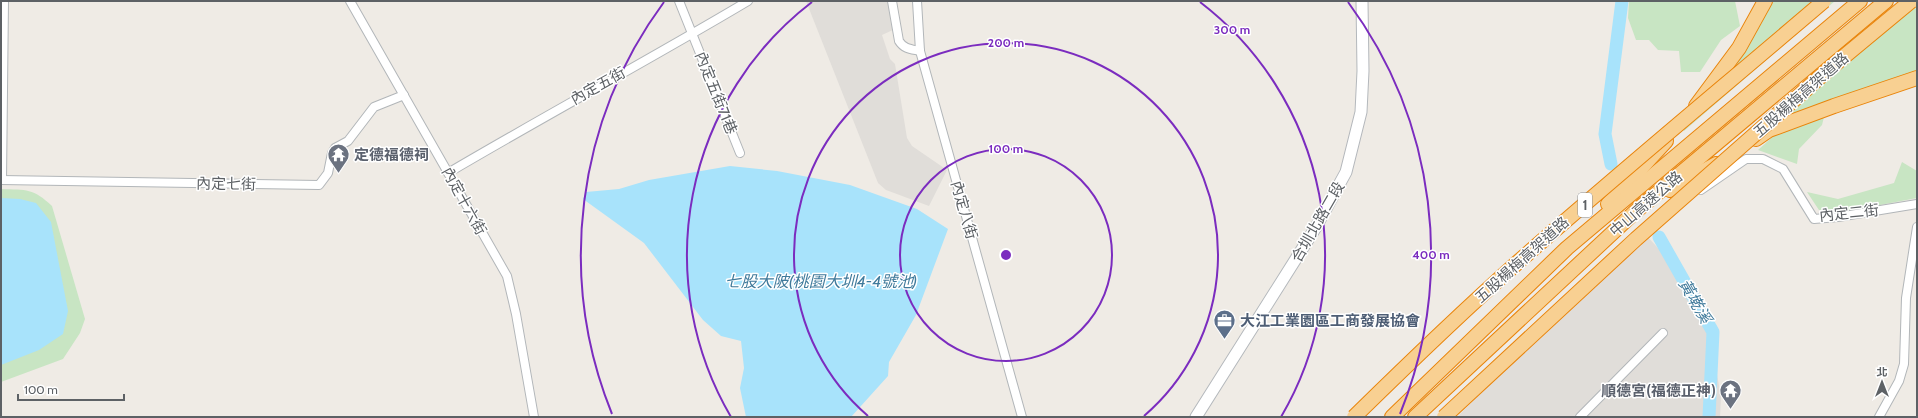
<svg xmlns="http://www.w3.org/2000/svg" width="1918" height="418" font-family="Cabin,'Noto Sans TC',sans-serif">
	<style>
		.industrial { fill: #e0ddd9 }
		.green { fill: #c8e5c3 }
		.water { fill: #a8e3fb }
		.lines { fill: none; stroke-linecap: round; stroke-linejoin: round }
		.river { stroke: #a8e3fb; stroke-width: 13 }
		.street-casing { stroke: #b2b6b9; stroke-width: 10 }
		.secondary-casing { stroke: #b4b8bc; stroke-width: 13 }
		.highway-casing { stroke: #e9840a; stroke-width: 16 }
		.street { stroke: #fff; stroke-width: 8 }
		.secondary { stroke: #fff; stroke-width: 11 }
		.highway { stroke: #f8d092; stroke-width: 14 }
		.highway-bridge-casing { stroke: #e9840a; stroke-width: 16; stroke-linecap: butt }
		.highway-bridge { stroke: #f8d092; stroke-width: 14 }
		.ring { fill: none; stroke: #7b2cbf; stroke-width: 2 }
		.labels { text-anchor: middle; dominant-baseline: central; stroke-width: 3; stroke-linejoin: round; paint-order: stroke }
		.shield { fill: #fff; stroke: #8e9093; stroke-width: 1 }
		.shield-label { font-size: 14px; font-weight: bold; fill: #5d6165 }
		.street-label { font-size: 15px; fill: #5d6165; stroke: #fff }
		.worship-label { font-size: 15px; font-weight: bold; fill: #5b616d; stroke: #fff; text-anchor: start }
		.service-label { font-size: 15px; font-weight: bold; fill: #4e5e75; stroke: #fff; text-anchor: start }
		.water-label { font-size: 16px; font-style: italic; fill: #3f7a9b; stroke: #fff }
		.centre { fill: #7b2cbf; stroke: #fff; stroke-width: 2 }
		.ring-label { font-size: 12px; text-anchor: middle; font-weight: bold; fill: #7b2cbf; stroke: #fff; stroke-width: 3; stroke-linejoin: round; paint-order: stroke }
	</style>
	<rect width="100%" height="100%" fill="#efebe5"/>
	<g class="industrial">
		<path d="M806 1H890L895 29 882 35 890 59 895 64 907 138 912 146 947 170 929 206 886 190 878 183Z"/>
		<path d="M1643 232 1703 296 1721 397 1720 417H1457Z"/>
	</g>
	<g class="green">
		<path d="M1629 1H1735L1740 26 1721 40 1700 72H1681L1679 51 1658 50 1649 40H1636L1628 18Z"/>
		<path d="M1770 1H1835L1684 131 1682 129Z"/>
		<path d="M1912 4 1917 10V72L1774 123Z"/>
		<path d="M1824 117 1822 125 1799 149 1797 164 1758 150 1779 131Z"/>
		<path d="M1902 162 1917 171V198L1848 211 1819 210 1807 192 1838 199 1894 183Z"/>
		<path d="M1 189C27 190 33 188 52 206L85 319 80 333 63 359 1 382Z"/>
	</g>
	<g class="water">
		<path d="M730 166 777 171 850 185 917 209 948 229 916 315 889 362 888 376 851 417H746L740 388 744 368 741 341 721 336 703 320 644 243 583 199 586 192 619 189 649 180Z"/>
		<path d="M1 198 20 199 36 203 51 222 68 311 63 334 39 350 1 365Z"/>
	</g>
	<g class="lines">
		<g class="river">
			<path d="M1611 164 1605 134 1622 1"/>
			<path d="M1659 237 1713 332 1709 417"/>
		</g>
		<defs>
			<g id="street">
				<path d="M350 1 507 276 516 314 534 417"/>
				<path d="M679 1 740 153"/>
				<path d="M892 1 899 41C904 49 911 49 920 51"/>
				<path d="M917 1 920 51 1022 417"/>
				<path d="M448 173C548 114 649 60 748 1"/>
				<path d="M1 180 319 185 328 173 332 153 335 148 348 141 374 107 404 95"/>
				<path d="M2 180 4 1"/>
				<path d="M1701 190 1746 159H1763L1783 169 1814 219 1838 217 1917 204"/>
				<path d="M1580 417 1663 333"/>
				<path d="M1879 417 1899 381 1904 364 1906 298 1917 227"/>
			</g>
			<path id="secondary" d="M1196 417 1316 227 1346 172 1361 112 1363 71 1362 1"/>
			<g id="highway">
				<path d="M1696 106 1739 48 1765 1"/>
				<path d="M1756 139 1769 130 1834 106 1917 78"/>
				<path d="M1670 190 1716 164"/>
				<path d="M1608 204 1666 141"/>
				<path d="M1392 417 1567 248 1860 1"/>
				<path d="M1415 417 1637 210 1886 1"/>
			</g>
		</defs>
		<use href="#street" class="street-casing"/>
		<use href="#secondary" class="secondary-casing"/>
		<use href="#highway" class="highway-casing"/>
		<use href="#street" class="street"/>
		<use href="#secondary" class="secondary"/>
		<use href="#highway" class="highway"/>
		<defs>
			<g id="highway-bridge">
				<path d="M1354 417C1407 365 1461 313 1517 263 1618 174 1722 88 1824 1"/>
				<path d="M1444 417 1636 239 1829 69 1911 1"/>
			</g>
		</defs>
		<use href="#highway-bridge" class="highway-bridge-casing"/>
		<use href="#highway-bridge" class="highway-bridge"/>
	</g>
	<g class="ring">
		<circle cx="1006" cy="255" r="106"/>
		<path d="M868 416A212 212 0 1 1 1144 416"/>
		<path d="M731 417A319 319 0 0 1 812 2M1200 2A319 319 0 0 1 1281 417"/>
		<path d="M612 414A425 425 0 0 1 664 2M1348 2A425 425 0 0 1 1400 414"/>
	</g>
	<defs>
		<symbol id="temple-pin" viewBox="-11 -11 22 30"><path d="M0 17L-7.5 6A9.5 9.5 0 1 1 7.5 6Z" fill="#6b7280" stroke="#fff"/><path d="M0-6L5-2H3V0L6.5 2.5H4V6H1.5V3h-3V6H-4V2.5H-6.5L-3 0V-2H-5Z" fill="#fff"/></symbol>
		<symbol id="office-pin" viewBox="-11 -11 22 30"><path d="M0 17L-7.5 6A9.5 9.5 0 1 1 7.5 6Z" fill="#5c6f8a" stroke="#fff"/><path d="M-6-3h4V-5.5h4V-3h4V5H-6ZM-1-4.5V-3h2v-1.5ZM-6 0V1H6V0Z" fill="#fff"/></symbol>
	</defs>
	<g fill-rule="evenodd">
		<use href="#temple-pin" x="326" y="142" width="25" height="34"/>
		<use href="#office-pin" x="1212" y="308" width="25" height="34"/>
		<use href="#temple-pin" x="1718" y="378" width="25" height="34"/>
	</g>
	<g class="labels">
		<rect class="shield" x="1578" y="193" width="14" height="24" rx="3"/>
		<g class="shield-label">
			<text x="1585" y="205">1</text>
		</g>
		<g class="street-label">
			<text transform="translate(598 86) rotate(-29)">內定五街</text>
			<text transform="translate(716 93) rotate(68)">內定五街71巷</text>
			<text transform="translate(1801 95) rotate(-41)">五股楊梅高架道路</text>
			<text transform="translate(226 184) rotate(1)">內定七街</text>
			<text transform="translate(464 201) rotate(61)">內定十六街</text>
			<text transform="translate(1646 204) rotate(-41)">中山高速公路</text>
			<text transform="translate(964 210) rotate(74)">內定八街</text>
			<text transform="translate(1849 213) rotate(-6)">內定二街</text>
			<text transform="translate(1318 222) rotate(-60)">合圳北路二段</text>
			<text transform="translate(1522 260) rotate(-42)">五股楊梅高架道路</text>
		</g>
		<g class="worship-label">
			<text x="354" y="155">定德福德祠</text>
			<text x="1716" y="391" text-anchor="end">順德宮(福德正神)</text>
		</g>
		<g class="service-label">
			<text x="1240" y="321">大江工業園區工商發展協會</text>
		</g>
		<g class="water-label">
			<text x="821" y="281">七股大陂(桃園大圳4-4號池)</text>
			<text transform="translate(1695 301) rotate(60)">黃墘溪</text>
		</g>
	</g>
	<circle cx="1006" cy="255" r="6" class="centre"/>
	<g class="ring-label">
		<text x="1232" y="34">300 m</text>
		<text x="1006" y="47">200 m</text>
		<text x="1006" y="153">100 m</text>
		<text x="1431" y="259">400 m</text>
	</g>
	<rect width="1918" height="418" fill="none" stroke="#5d6165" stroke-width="4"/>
	<g transform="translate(1882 382)" stroke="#ffffff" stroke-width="3" paint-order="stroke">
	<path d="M0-3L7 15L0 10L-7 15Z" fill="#5d6165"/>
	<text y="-6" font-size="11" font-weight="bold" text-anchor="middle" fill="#5d6165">北</text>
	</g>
	<path d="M18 394v6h106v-6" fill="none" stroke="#5d6165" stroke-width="2"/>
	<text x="24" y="394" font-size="12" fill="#5d6165" stroke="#ffffff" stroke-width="3" paint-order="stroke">100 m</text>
</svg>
